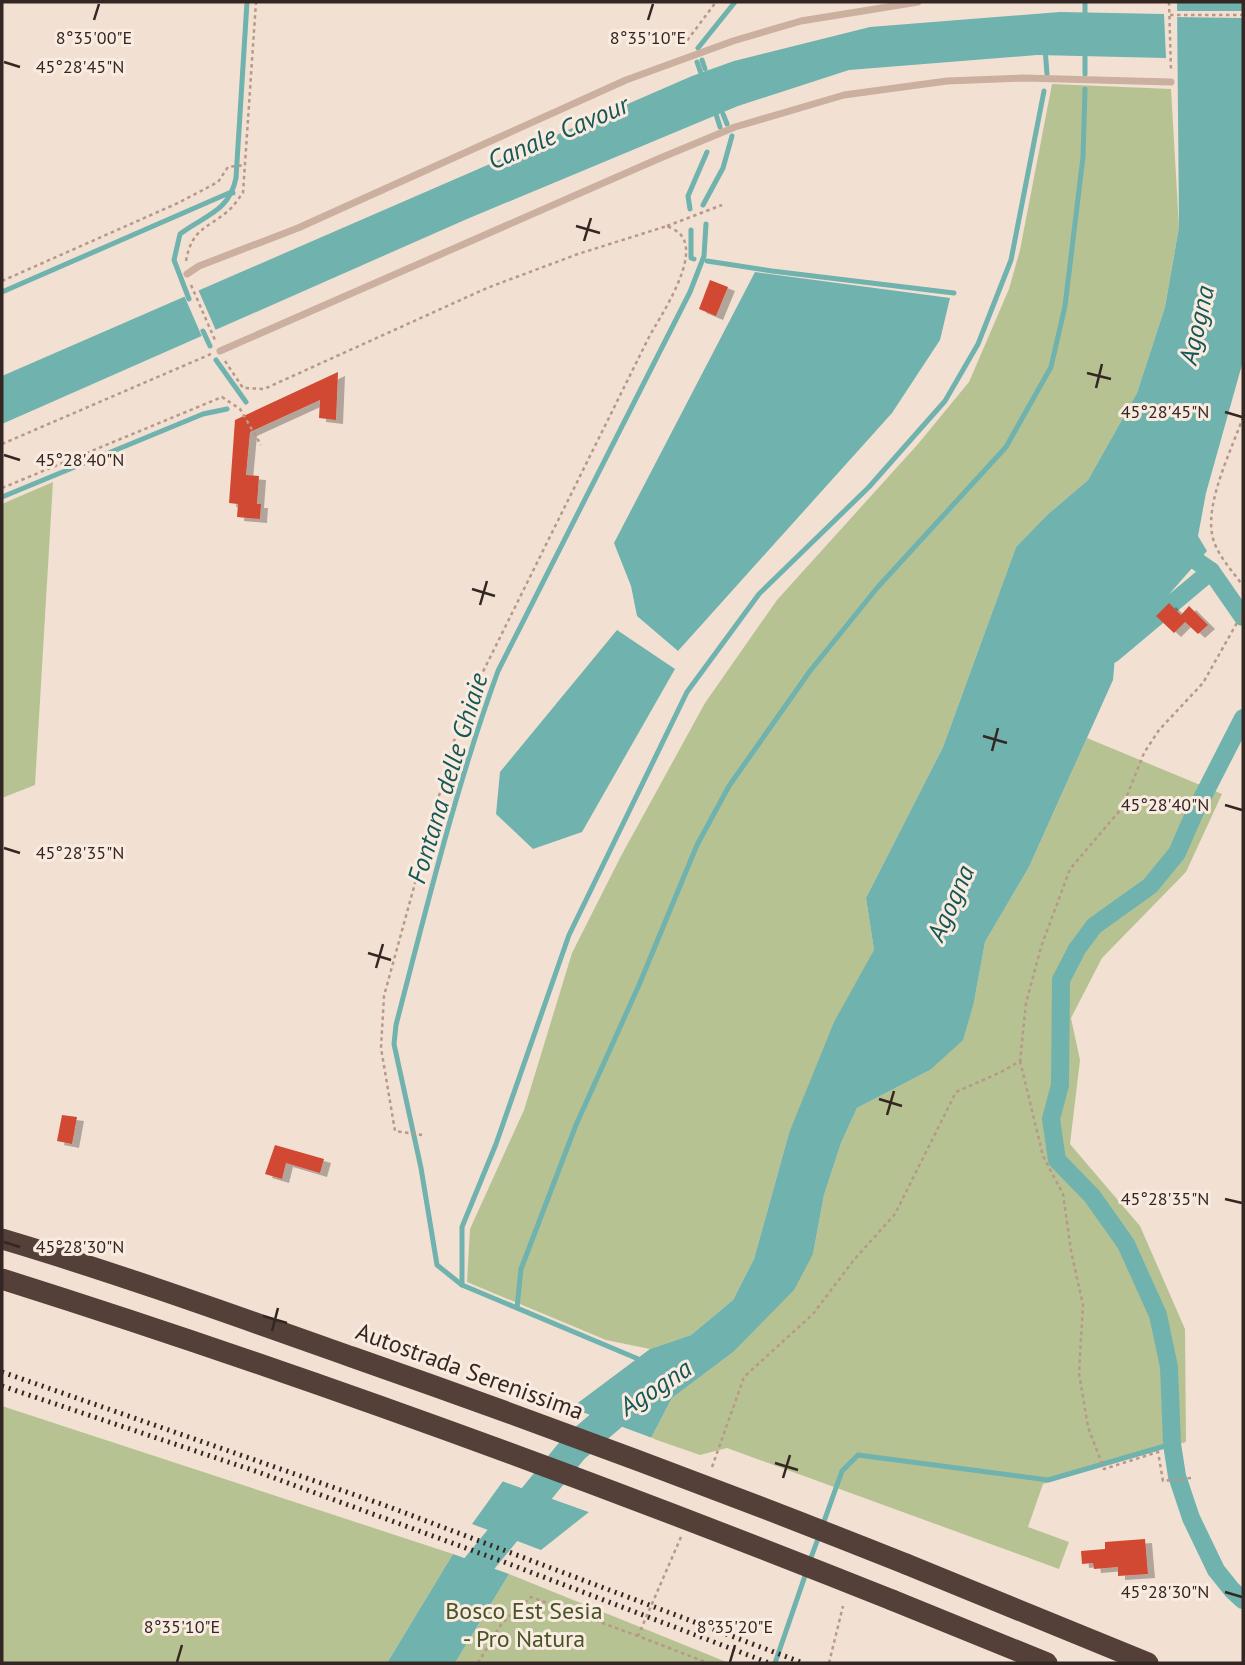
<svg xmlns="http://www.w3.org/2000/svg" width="1245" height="1665" font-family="'PT Sans',sans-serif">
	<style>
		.green { fill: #b7c293 }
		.water { fill: #70b2ae }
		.pier { fill: #f2e1d3 }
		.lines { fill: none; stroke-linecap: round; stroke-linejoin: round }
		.stream { stroke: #70b2ae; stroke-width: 5 }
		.canal { stroke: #70b2ae; stroke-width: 18 }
		.river { stroke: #70b2ae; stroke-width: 30 }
		.building { fill: #d14932; filter: url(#shadow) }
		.path { stroke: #b79889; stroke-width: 2.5; stroke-dasharray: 3.5 3.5; stroke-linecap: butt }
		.service { stroke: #cbaf9f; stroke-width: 7 }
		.motorway { stroke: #553f39; stroke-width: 21 }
		.rail { stroke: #342723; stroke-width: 5; stroke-dasharray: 2 5; stroke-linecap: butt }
		.motorway-bridge { stroke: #553f39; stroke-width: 21 }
		.ticks { fill: none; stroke: #342723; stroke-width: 2.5 }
		.labels { text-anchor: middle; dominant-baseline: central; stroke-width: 6; stroke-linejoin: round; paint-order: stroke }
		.street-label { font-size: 24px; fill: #342723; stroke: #faebe0 }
		.park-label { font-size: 24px; fill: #475425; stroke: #faebe0 }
		.water-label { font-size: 26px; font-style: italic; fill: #165856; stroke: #faebe0 }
		.ticks-label { font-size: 18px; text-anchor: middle; fill: #342723; stroke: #faebe0; stroke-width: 6; stroke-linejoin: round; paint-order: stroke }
	</style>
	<defs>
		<filter id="shadow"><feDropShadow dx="7" dy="4" stdDeviation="0" flood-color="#0004"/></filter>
	</defs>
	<rect width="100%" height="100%" fill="#f2e1d3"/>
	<g class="green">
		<path d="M1052 84 1171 89 1179 227 1165 307 1137 393 1088 480 1047 515 1016 547 943 747 866 898 874 950 789 1133 754 1259 733 1300 691 1335 650 1349 606 1340 467 1282 470 1229 524 1110 572 953 621 856 705 703 777 600 918 444 969 382 1009 289 1020 250Z"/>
		<path d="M53 482 35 785 2 798V504Z"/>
		<path d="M1087 738 1222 794 1186 872 1102 958 1071 1018 1080 1060 1070 1144 1140 1226 1185 1329 1186 1442 1043 1484 1028 1527 1069 1542 1059 1569 727 1448 700 1455 651 1438 672 1398 732 1353 813 1254 824 1195 841 1143 857 1108 930 1070 974 1002 985 942 1029 867Z"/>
		<path d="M2 1406 453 1554 387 1663H2Z"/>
		<path d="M509 1574 729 1663H455Z"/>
	</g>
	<g class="water">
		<path d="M1177 2H1243V361L1206 493 1198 536 1207 551 1115 656 1113 680 1029 867 985 942 974 1002 963 1040 930 1070 857 1108 841 1143 824 1195 813 1254 794 1290 732 1353 672 1398 651 1438 571 1408 650 1349 691 1335 733 1300 754 1259 789 1133 834 1022 874 950 866 898 943 747 1016 547 1047 515 1088 480 1137 393 1165 307 1179 227Z"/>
		<path d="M1060 12 1164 14 1166 58 1037 55 849 70 738 106 467 219 2 424V376L692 76 734 61 870 27Z"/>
		<path d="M755 272 950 298 940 340 892 413 678 651 637 616 631 586 614 543Z"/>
		<path d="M617 630 675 669 582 832 533 849 496 814 500 772Z"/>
		<path d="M503 1481 589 1512 541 1550 472 1524Z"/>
		<path d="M453 1554 509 1574 455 1663H387Z"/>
	</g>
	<g class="pier">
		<path d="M1172 11H1243V18L1172 17Z"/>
		<path d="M197 287 217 333 203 339 183 293Z"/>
		<path d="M568 1407 571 1408 655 1439 650 1441 570 1411Z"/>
		<path d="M501 1478 590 1508 592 1513 499 1480Z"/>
	</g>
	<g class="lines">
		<g class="stream">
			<path d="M1085 20V2"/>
			<path d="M698 48 735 2"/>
			<path d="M1045 48 1047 74"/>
			<path d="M702 60 705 69"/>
			<path d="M697 62 703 79"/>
			<path d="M1085 74V50"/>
			<path d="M715 111 720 127"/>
			<path d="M723 114 727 124"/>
			<path d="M703 205 723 168 732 136"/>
			<path d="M690 209 688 196 707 152"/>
			<path d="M691 230V258L694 259"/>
			<path d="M707 261 772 271 954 293"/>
			<path d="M2 292 229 193H233"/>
			<path d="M189 299 174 260 180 234C205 215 229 212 236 178L247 2"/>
			<path d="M203 331 210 346"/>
			<path d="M216 360 246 402"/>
			<path d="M2 497 203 414 227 409"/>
			<path d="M462 1285V1227L496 1144 569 935 687 692 759 594 869 487 945 401 978 344 1011 260 1044 91"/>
			<path d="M517 1308 521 1269 576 1125 639 985 697 845 729 786 810 671 877 588 1006 447 1051 367 1065 306 1083 157 1085 89"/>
			<path d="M643 1361 462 1285 437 1265 421 1168 394 1044 396 1025C427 906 456 786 498 671L690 292 704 256 706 224"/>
			<path d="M822 1527 842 1471 858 1455 1048 1480 1172 1444"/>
			<path d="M809 1563 819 1536"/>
			<path d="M775 1663 806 1573"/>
		</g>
		<g class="canal">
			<path d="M1179 549 1211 571 1243 617"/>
			<path d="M1112 654 1211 571"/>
			<path d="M1243 718 1194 814 1177 853 1150 886 1094 926 1077 949 1061 980 1060 1085 1051 1119 1057 1160 1092 1196 1126 1244 1158 1315 1169 1367 1172 1444 1177 1476 1191 1518 1216 1570 1232 1590 1243 1600"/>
		</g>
		<path class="river" d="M419 1663 470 1575 574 1448 636 1395"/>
	</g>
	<g class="building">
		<path d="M710 280 728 287 716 316 699 309Z"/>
		<path d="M338 372 336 420 319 418 320 400 250 432 246 475 259 476 257 504H261L260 519 237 517 238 504 229 503 235 420Z"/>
		<path d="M1169 603 1181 615 1189 606 1208 625 1198 634 1185 622 1174 633 1156 616Z"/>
		<path d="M62 1115 77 1117 72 1144 57 1141Z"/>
		<path d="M275 1145 324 1159 320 1173 286 1163 282 1179 265 1174Z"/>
		<path d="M1145 1539 1148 1574 1118 1576V1567L1094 1569 1093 1563 1082 1564 1081 1551 1105 1549V1542Z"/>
	</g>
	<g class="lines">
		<g class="path">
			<path d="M1169 2 1171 71"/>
			<path d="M1170 15H1243"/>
			<path d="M683 46 716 2"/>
			<path d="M667 226 722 205"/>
			<path d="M186 261C192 228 207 229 228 211 234 206 238 199 243 193L256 2"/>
			<path d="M2 281 178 203 218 182 228 167 245 165"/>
			<path d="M191 285 215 340"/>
			<path d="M225 361 243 388 264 389 487 288 578 254 667 226C671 228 678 231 681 235 700 258 661 315 649 337L461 716 384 996 381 1048 395 1131 422 1135"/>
			<path d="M1243 417C1232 449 1206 500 1212 534 1215 553 1232 570 1243 586"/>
			<path d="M2 444 211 354"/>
			<path d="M2 488 222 397 240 409 261 445"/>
			<path d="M1020 1061 1043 1156 1063 1194 1071 1251 1083 1305 1079 1373 1088 1427 1104 1469 1158 1452 1163 1481 1191 1478"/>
			<path d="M712 1467 744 1377 813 1314 853 1261 895 1214 956 1092 1001 1072 1020 1061 1026 1003 1041 947 1070 869 1122 808 1144 753 1159 730 1203 683 1238 621 1243 617"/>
			<path d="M681 1537 638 1636 708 1663"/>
			<path d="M478 1663 502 1623 531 1597 638 1636"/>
			<path d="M829 1663 843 1606"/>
		</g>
		<g class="service">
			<path d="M187 274 199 266 298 228 626 80 733 41 801 21 918 2"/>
			<path d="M220 351 658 159 735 127 844 95 947 81 1024 78 1171 82"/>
		</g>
		<g class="motorway">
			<path d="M906 1564 1148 1663"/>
			<path d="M892 1600 1047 1663"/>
		</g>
		<g class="rail">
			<path d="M2 1372 384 1505 803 1663"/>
			<path d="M2 1386 258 1472 504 1562 769 1663"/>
		</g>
		<g class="motorway-bridge">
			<path d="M2 1239C120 1274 236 1316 352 1357 538 1422 723 1491 906 1564"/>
			<path d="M2 1279C303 1374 599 1483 892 1600"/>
		</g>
	</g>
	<path class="ticks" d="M94 20 99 4M648 20 653 4M4 62 20 67M576 226 600 233M584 241 591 218M1087 373 1111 379M1096 388 1102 364M1225 412 1242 417M4 455 20 460M472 589 495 596M480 605 487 581M983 736 1007 743M992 751 998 728M1225 805 1242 810M4 848 20 853M368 953 391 960M376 968 383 944M879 1099 902 1106M887 1115 894 1091M1225 1199 1242 1203M4 1242 20 1247M263 1316 287 1323M272 1331 278 1308M775 1463 798 1470M783 1478 790 1455M1225 1592 1242 1597M177 1662 182 1645M730 1662 735 1645"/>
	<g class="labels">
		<g class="street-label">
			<text transform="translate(470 1371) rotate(20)">Autostrada Serenissima</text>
		</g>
		<g class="park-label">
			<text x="524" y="1610">Bosco Est Sesia<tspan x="524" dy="28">- Pro Natura</tspan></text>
		</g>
		<g class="water-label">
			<text transform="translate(558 132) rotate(-23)">Canale Cavour</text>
			<text transform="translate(1196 325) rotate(-77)">Agogna</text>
			<text transform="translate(447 778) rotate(-73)">Fontana delle Ghiaie</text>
			<text transform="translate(950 903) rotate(-66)">Agogna</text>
			<text transform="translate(655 1387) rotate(-33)">Agogna</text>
		</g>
	</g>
	<g class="ticks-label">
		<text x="94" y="44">8°35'00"E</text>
		<text x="648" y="44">8°35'10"E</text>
		<text x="80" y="73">45°28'45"N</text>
		<text x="1165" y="418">45°28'45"N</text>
		<text x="80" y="466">45°28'40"N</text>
		<text x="1165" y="811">45°28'40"N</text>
		<text x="80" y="859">45°28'35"N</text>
		<text x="1165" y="1205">45°28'35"N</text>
		<text x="80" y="1253">45°28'30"N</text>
		<text x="1165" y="1598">45°28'30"N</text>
		<text x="182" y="1633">8°35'10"E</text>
		<text x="735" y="1633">8°35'20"E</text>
	</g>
	<rect width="1245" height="1665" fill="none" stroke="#342723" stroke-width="7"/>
</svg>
